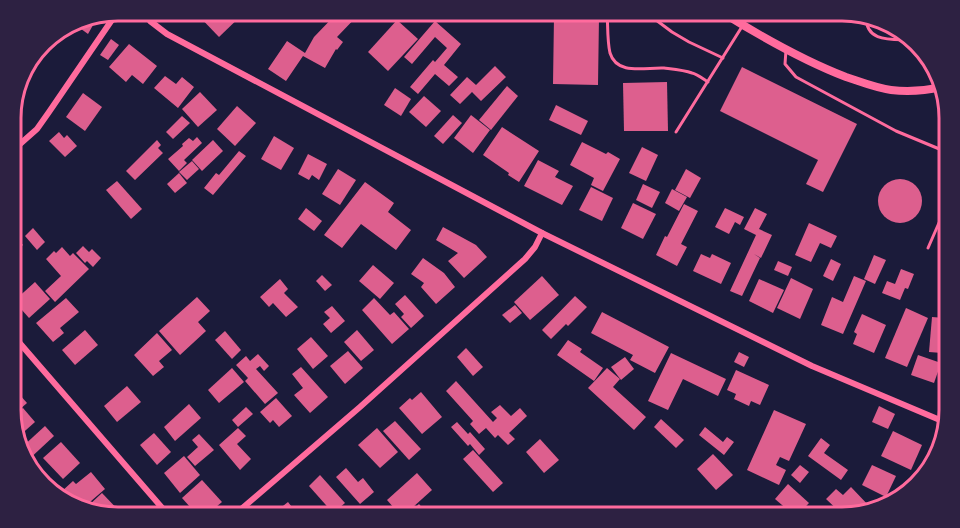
<svg xmlns="http://www.w3.org/2000/svg" width="960" height="528" font-family="Inter,sans-serif">
	<style>
		.building { fill: #dd5f8e }
		.lines { fill: none; stroke-linecap: round; stroke-linejoin: round }
		.path { stroke: #ff6b9d; stroke-width: 3 }
		.service { stroke: #ff6b9d; stroke-width: 3 }
		.minor { stroke: #ff6b9d; stroke-width: 6 }
		.tertiary { stroke: #ff6b9d; stroke-width: 8 }
		.rim { fill: none; stroke: #ff6b9d; stroke-width: 3 }
	</style>
	<rect width="100%" height="100%" fill="#1b1b3a"/>
	<g class="building">
		<path d="M194 11H246L219 37Z"/>
		<path d="M339 11H359L361 12 337 37 343 42 337 50 336 49 325 68 303 56 286 81 268 69 287 41 305 53 314 37Z"/>
		<path d="M533 11H578V17H599L598 85 553 84 554 16H533Z"/>
		<path d="M97 18 88 34 77 26Z"/>
		<path d="M397 20 418 39 388 71 368 52Z"/>
		<path d="M435 21 461 44 444 65 458 77 449 86 435 74 418 94 410 87 433 60 435 62 447 48 435 37 412 64 404 57Z"/>
		<path d="M111 39 119 45 108 60 100 55Z"/>
		<path d="M129 44 157 66 143 84 132 75 126 82 109 67Z"/>
		<path d="M495 66 506 77 481 101 472 92 460 104 450 95 467 77 476 85Z"/>
		<path d="M742 67 857 124 823 192 806 184 818 160 720 111Z"/>
		<path d="M165 76 176 84 182 77 194 87 178 108 154 88Z"/>
		<path d="M667 82 668 131H624L623 83Z"/>
		<path d="M507 86 518 96 491 130 479 120Z"/>
		<path d="M395 88 411 99 401 116 384 105Z"/>
		<path d="M200 92 217 110 198 127 182 109Z"/>
		<path d="M83 93 102 107 85 131 66 117Z"/>
		<path d="M424 96 441 111 426 127 409 112Z"/>
		<path d="M556 105 588 121 581 135 549 120Z"/>
		<path d="M237 106 256 123 235 146 217 129Z"/>
		<path d="M453 115 462 123 443 144 434 136Z"/>
		<path d="M471 115 490 130 473 153 454 138Z"/>
		<path d="M182 116 190 123 173 139 166 132Z"/>
		<path d="M502 127 539 151 519 182 508 175 509 173 483 155Z"/>
		<path d="M59 132 64 138 67 135 77 146 65 157 49 141Z"/>
		<path d="M274 136 294 148 281 170 261 159Z"/>
		<path d="M197 137 202 143 184 160 187 163 179 171 168 159 183 146 182 144 189 138 193 141Z"/>
		<path d="M157 140 161 145 158 148 163 153 135 180 126 171Z"/>
		<path d="M213 140 223 151 202 171 192 160Z"/>
		<path d="M582 142 606 154 608 152 620 159 603 191 591 185 594 178 570 165Z"/>
		<path d="M642 147 658 155 646 181 629 173Z"/>
		<path d="M239 151 246 156 213 195 204 188 216 173 219 175Z"/>
		<path d="M308 154 327 164 319 180 312 175 309 180 298 174Z"/>
		<path d="M538 160 559 171 555 177 573 186 562 205 524 186Z"/>
		<path d="M192 161 199 169 187 180 179 172Z"/>
		<path d="M338 169 356 180 340 205 322 194Z"/>
		<path d="M686 169 701 178 690 198 675 190Z"/>
		<path d="M179 173 187 183 175 193 167 184Z"/>
		<circle cx="900" cy="201" r="22"/>
		<path d="M117 181 142 209 131 219 106 190Z"/>
		<path d="M365 182 394 203 388 212 411 230 396 250 361 224 342 248 324 235Z"/>
		<path d="M643 184 660 192 652 208 636 200Z"/>
		<path d="M591 187 613 198 602 221 579 210Z"/>
		<path d="M672 189 687 197 679 211 665 203Z"/>
		<path d="M633 203 656 214 643 239 621 228Z"/>
		<path d="M684 204 698 211 681 244 687 247 677 266 656 255 665 236 667 237Z"/>
		<path d="M306 208 322 221 314 231 298 219Z"/>
		<path d="M725 208 744 217 740 225 735 222 729 234 715 227Z"/>
		<path d="M755 208 767 214 759 229 772 235 761 258 754 254 760 258 742 296 730 291 756 235 744 229Z"/>
		<path d="M809 223 837 236 831 248 820 243 811 262 795 255Z"/>
		<path d="M443 227 476 245 487 257 464 278 448 261 458 253 436 240Z"/>
		<path d="M33 228 45 242 37 250 25 236Z"/>
		<path d="M14 235 23 245 11 255V237Z"/>
		<path d="M83 246 89 252 92 249 101 258 93 267 87 261 85 263 76 253Z"/>
		<path d="M62 247 70 256 73 253 89 269 55 302 45 291 61 276 46 259 54 251 56 253Z"/>
		<path d="M701 254 710 258 712 254 731 263 721 284 693 271Z"/>
		<path d="M874 255 886 260 875 284 864 279Z"/>
		<path d="M423 258 444 273 455 287 436 304 421 287 424 283 411 274Z"/>
		<path d="M831 259 841 264 833 281 823 276Z"/>
		<path d="M778 261 792 267 788 276 774 270Z"/>
		<path d="M373 265 394 283 380 299 359 281Z"/>
		<path d="M901 269 914 274 908 289 905 288 900 300 882 293 887 281 895 284Z"/>
		<path d="M322 275 332 285 325 291 316 281Z"/>
		<path d="M542 276 559 295 530 320 514 302Z"/>
		<path d="M854 276 866 281 843 334 821 325 832 297 843 302Z"/>
		<path d="M791 278 813 289 800 319 777 308Z"/>
		<path d="M280 279 288 289 284 293 298 307 286 317 273 303 269 307 260 297Z"/>
		<path d="M759 279 784 290 773 313 749 301Z"/>
		<path d="M35 282 50 299 29 318 14 301Z"/>
		<path d="M405 295 424 316 411 328 401 317 404 314 395 304Z"/>
		<path d="M575 296 587 307 568 326 566 324 551 339 542 330Z"/>
		<path d="M197 297 210 311 198 322 206 331 180 355 159 331Z"/>
		<path d="M66 298 79 312 60 328 64 333 53 342 36 323Z"/>
		<path d="M374 298 390 315 394 312 409 329 392 344 362 310Z"/>
		<path d="M515 305 522 313 510 323 502 315Z"/>
		<path d="M332 306 345 321 331 333 323 324 330 318 324 312Z"/>
		<path d="M906 308 928 318 907 367 885 358Z"/>
		<path d="M602 312 669 347 655 373 630 360 633 355 591 333Z"/>
		<path d="M862 314 886 325 874 353 853 344 857 334 854 332Z"/>
		<path d="M932 317 945 318 942 353 929 352Z"/>
		<path d="M85 330 98 345 75 365 62 350Z"/>
		<path d="M357 330 374 350 361 361 344 342Z"/>
		<path d="M225 331 241 350 232 359 215 340Z"/>
		<path d="M157 333 172 350 159 361 164 367 153 376 134 355Z"/>
		<path d="M311 337 328 356 313 369 297 349Z"/>
		<path d="M568 340 582 349 580 352 603 368 594 381 557 355Z"/>
		<path d="M466 348 483 367 473 376 457 357Z"/>
		<path d="M348 351 363 368 345 384 330 366Z"/>
		<path d="M739 352 749 357 744 367 734 362Z"/>
		<path d="M671 353 726 379 718 396 683 379 668 410 648 401Z"/>
		<path d="M258 354 269 366 264 371 260 366 256 369 278 393 265 404 245 381 248 378 236 365 246 356 250 361Z"/>
		<path d="M918 355 941 363 934 383 911 375Z"/>
		<path d="M625 357 634 369 621 380 611 367Z"/>
		<path d="M301 367 328 397 310 413 294 395 303 388 292 374Z"/>
		<path d="M232 368 244 382 219 403 208 390Z"/>
		<path d="M607 368 620 379 613 387 646 417 634 430 588 388Z"/>
		<path d="M736 370 769 385 760 405 751 401 749 406 734 399 736 394 727 390Z"/>
		<path d="M456 381 493 422 497 418 491 412 500 405 511 416 520 408 527 416 509 433 515 439 508 445 498 435 495 438 486 428 479 434 470 424 473 421 446 391Z"/>
		<path d="M11 385 27 403 11 417Z"/>
		<path d="M127 386 141 402 117 422 104 406Z"/>
		<path d="M421 392 442 417 422 434 399 408 410 398 412 400Z"/>
		<path d="M276 398 292 416 279 427 273 420 270 423 260 412Z"/>
		<path d="M189 404 201 418 175 441 164 427Z"/>
		<path d="M879 406 895 414 888 429 872 422Z"/>
		<path d="M246 407 253 414 238 427 232 420Z"/>
		<path d="M23 408 35 422 17 438 11 424V418Z"/>
		<path d="M774 410 806 424 789 461 780 457 776 465 786 470 779 485 747 470Z"/>
		<path d="M661 419 684 440 676 448 654 427Z"/>
		<path d="M395 421 421 449 409 460 383 431Z"/>
		<path d="M457 422 468 434 470 432 485 449 479 455 470 444 468 446 451 427Z"/>
		<path d="M45 426 54 436 26 462 21 448Z"/>
		<path d="M705 427 723 442 727 437 734 442 724 455 699 435Z"/>
		<path d="M238 428 246 436 237 444 251 459 240 470 219 445Z"/>
		<path d="M377 428 398 452 380 468 358 445Z"/>
		<path d="M893 431 922 445 911 470 881 456Z"/>
		<path d="M154 433 171 452 157 465 140 445Z"/>
		<path d="M199 434 214 450 195 466 187 457 198 447 192 440Z"/>
		<path d="M821 438 830 445 824 453 848 470 841 480 808 456Z"/>
		<path d="M540 439 559 460 544 473 526 452Z"/>
		<path d="M61 442 80 463 63 479 43 458Z"/>
		<path d="M473 450 503 483 493 492 463 459Z"/>
		<path d="M713 454 733 475 716 490 697 469Z"/>
		<path d="M184 456 200 475 180 493 164 473Z"/>
		<path d="M800 465 809 472 800 483 791 475Z"/>
		<path d="M872 465 896 476 886 497 862 485Z"/>
		<path d="M346 468 358 482 363 478 374 492 360 504 336 477Z"/>
		<path d="M91 472 105 489 83 508 71 505 61 492 73 481 76 484Z"/>
		<path d="M417 473 432 490 402 517 387 500Z"/>
		<path d="M320 475 345 503 333 513 309 486Z"/>
		<path d="M202 480 222 502 204 517H199L182 498Z"/>
		<path d="M788 484 809 503 796 517 775 499Z"/>
		<path d="M851 487 870 507 866 512 845 517 826 499 836 489 843 495Z"/>
		<path d="M102 493 122 514 118 517 92 511 88 506Z"/>
		<path d="M288 502 295 511 292 514 295 517H269Z"/>
		<path d="M419 504 424 510 416 517H405Z"/>
		<path d="M820 506 830 517H808Z"/>
	</g>
	<g class="lines">
		<path class="path" d="M866 17C866 43 892 39 911 40"/>
		<g class="service">
			<path d="M607 11C608 24 607 40 610 53 617 76 646 67 664 68 672 69 684 70 692 73 697 74 703 79 708 82"/>
			<path d="M644 11 672 32 689 42 723 58"/>
			<path d="M786 50 785 64 796 77 896 131 949 153"/>
			<path d="M676 132 743 25 749 11"/>
			<path d="M928 248 949 200"/>
		</g>
		<g class="minor">
			<path d="M142 11 150 21 167 34 542 233 812 366 947 423"/>
			<path d="M11 152 37 129 49 112 118 11"/>
			<path d="M11 333 170 517"/>
			<path d="M232 517 360 407 525 259 535 247 542 233"/>
		</g>
		<path class="tertiary" d="M720 11C760 36 802 60 846 77 861 82 876 88 891 90 908 92 924 91 941 87"/>
	</g>
	<path d="M0 0H960V528H0ZM118 21H842A97 97 0 0 1 939 118V410A97 97 0 0 1 842 507H118A97 97 0 0 1 21 410V118A97 97 0 0 1 118 21Z" fill="#2d2142" fill-rule="evenodd"/>
	<path class="rim" d="M118 21H842A97 97 0 0 1 939 118V410A97 97 0 0 1 842 507H118A97 97 0 0 1 21 410V118A97 97 0 0 1 118 21Z"/>
</svg>
